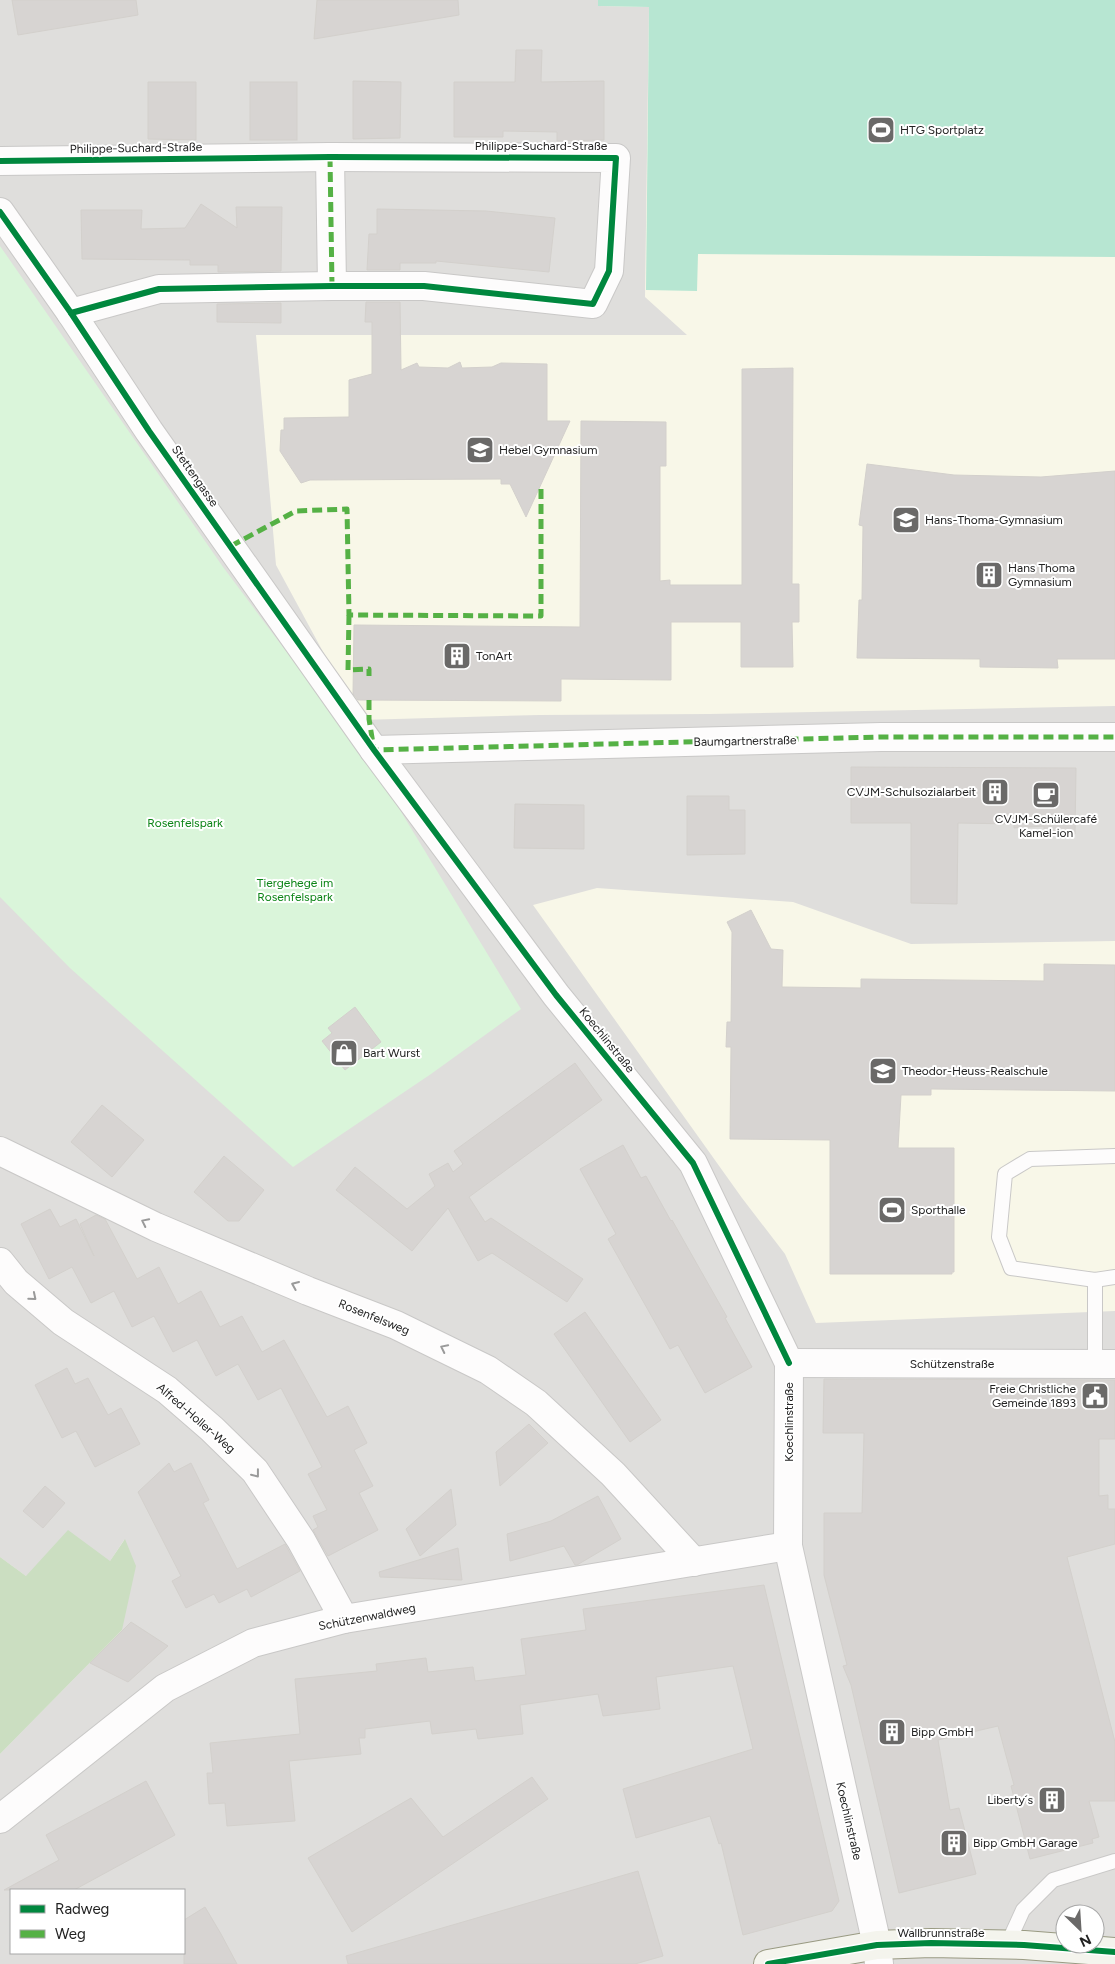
<svg xmlns="http://www.w3.org/2000/svg" width="1115" height="1964" font-family="Figtree,sans-serif">
	<style>
		.residential { fill: #dfdedc; fill-rule: evenodd }
		.education { fill: #f8f7e8 }
		.forest { fill: #cbdec1 }
		.park { fill: #daf5da }
		.pitch { fill: #b7e6d2 }
		.building { fill: #d7d4d2; stroke: #d3d0cc }
		.lines { fill: none; stroke-linecap: round; stroke-linejoin: round }
		.service-casing { stroke: #c9c8c7; stroke-width: 16 }
		.minor-casing { stroke: #c9c8c7; stroke-width: 30 }
		.secondary-casing { stroke: #999a82; stroke-width: 30 }
		.service { stroke: #fdfcfc; stroke-width: 14 }
		.minor { stroke: #fdfcfc; stroke-width: 28 }
		.secondary { stroke: #f4f4ed; stroke-width: 28 }
		.quiet { stroke: #55b145; stroke-width: 5; stroke-dasharray: 10 5; stroke-linecap: butt }
		.cycleway-casing { stroke: #fff; stroke-width: 9 }
		.cycleway { stroke: #00873e; stroke-width: 6 }
		.oneway { stroke: #9a9a9a }
		.labels { text-anchor: middle; dominant-baseline: central; stroke-width: 4; stroke-linejoin: round; paint-order: stroke }
		.poi-label { font-size: 12px; fill: #222; stroke: #fff; text-anchor: start }
		.street-label { font-size: 12px; fill: #222; stroke: #fff }
		.park-label { font-size: 12px; fill: #0c8416; stroke: #fff }
	</style>
	<rect width="100%" height="100%" fill="#f0eeeb"/>
	<path class="residential" d="M0 0H1115V1964H0V1754L122 1630 124 1540 110 1561 26 1576 0 1557ZM11 1890H184V1953H11ZM1065 1914H1095V1944H1065Z"/>
	<g class="education">
		<path d="M598 0H1115V706L709 714 539 715 360 720 276 565 256 335H687L645 297 649 7 598 6Z"/>
		<path d="M597 888 793 902 911 944 1115 941V1311L816 1323 785 1254 742 1198 533 905Z"/>
	</g>
	<path class="forest" d="M68 1530 110 1561 125 1539 136 1566 122 1630 0 1754V1557L26 1576Z"/>
	<path class="park" d="M0 246 223 567 378 774 521 1009 431 1074 293 1167 70 968 0 897Z"/>
	<path class="pitch" d="M598 0H1115V257L698 254 697 291 646 290 649 7 598 6Z"/>
	<g class="building">
		<path d="M12 0H136L138 15 18 35Z"/>
		<path d="M317 0H458L459 15 314 39Z"/>
		<path d="M516 50H542L541 82 604 81V140L557 141V132L503 131V137H454V82H515Z"/>
		<path d="M353 81 401 82 400 138 353 139Z"/>
		<path d="M148 82H196V140L148 139Z"/>
		<rect x="250" y="82" width="47" height="58"/>
		<path d="M201 204 237 228 236 207H282L281 271 218 272V265H190V260L82 259 81 210H142L141 229 185 228Z"/>
		<path d="M377 209 486 211 555 218 549 272 436 261V263H400V270H367L369 234H377Z"/>
		<path d="M366 302H400L401 370 417 363 419 367 448 368 460 362 462 368 492 367 501 363 547 364V421H570L526 517 510 484H501V479L310 480 301 483 280 451 281 430H284V418L349 417V380L372 374V322H365Z"/>
		<path d="M281 303V323L217 322V304Z"/>
		<path d="M793 368 792 584H799V622H792L793 667H741V622H671V680L561 679V701L358 700 353 694 354 625 580 627 581 421 666 422V466H660V581L670 580V585H742V369Z"/>
		<path d="M867 464 954 475 1041 477 1115 471V659H1057L1058 668 980 667V659L857 658 859 600H862L863 526 859 525Z"/>
		<path d="M851 767 1076 768 1075 834 1044 835V826L1014 828V824L958 823 957 904 911 903V823H851Z"/>
		<path d="M687 796H729V810H745V854L687 855Z"/>
		<path d="M515 804 584 805V849L514 848Z"/>
		<path d="M751 910 771 949 783 950 782 987 861 988V979L1044 981V964L1115 965V1091L931 1089V1095H901L898 1148H954V1272H952V1274H830V1140L730 1139 731 1047H726L727 1022H731L732 932 727 922Z"/>
		<path d="M355 1007 381 1042 345 1070 322 1041 332 1033 328 1028Z"/>
		<path d="M575 1063 602 1100 469 1197 485 1222 491 1218 583 1279 567 1302 492 1253 478 1261 448 1208 412 1251 336 1190 355 1167 407 1209 435 1186 429 1174 448 1163 453 1172 463 1164 454 1151Z"/>
		<path d="M102 1105 144 1140 112 1177 71 1142Z"/>
		<path d="M623 1145 641 1178 646 1176 671 1221 672 1220 727 1317 725 1318 752 1367 705 1393 678 1345 670 1349 608 1239 616 1234 580 1169Z"/>
		<path d="M224 1156 264 1190 239 1221H228L194 1192Z"/>
		<path d="M50 1209 60 1227 76 1219 94 1256 80 1224 96 1215 105 1219 137 1279 159 1267 178 1304 201 1291 220 1327 242 1316 262 1352 284 1340 327 1417 348 1406 367 1443 354 1450 373 1486 359 1493 378 1530 328 1556 313 1530 318 1527 313 1516 327 1510 308 1474 322 1467 281 1388 258 1400 238 1364 216 1376 197 1340 173 1352 154 1316 132 1327 114 1291 91 1303 72 1267 49 1279 21 1224Z"/>
		<path d="M585 1312 661 1420 630 1442 554 1334Z"/>
		<path d="M67 1368 75 1384 88 1378 108 1415 121 1408 140 1444 95 1467 76 1431 62 1438 35 1385Z"/>
		<path d="M824 1379 1115 1380V1439H1099V1496L1108 1495V1509H1115V1544L1067 1557 1115 1742V1801H1089L1099 1837 1092 1839 1093 1843 1030 1859 1011 1786 1014 1785 998 1726 938 1740 950 1810 959 1808 976 1874 899 1893 851 1685 843 1666 847 1665 824 1575V1513H862L864 1433H823Z"/>
		<path d="M529 1424 548 1443 500 1486 496 1452Z"/>
		<path d="M169 1463 174 1472 191 1463 209 1500 203 1503 237 1569 285 1544 300 1571 251 1597 247 1589 219 1603 214 1594 186 1608 172 1581 181 1576 138 1492Z"/>
		<path d="M45 1486 65 1503 43 1528 23 1511Z"/>
		<path d="M451 1489 456 1525 420 1556 406 1529Z"/>
		<path d="M598 1496 621 1539 577 1565H575L564 1546 510 1561 507 1534 551 1521Z"/>
		<path d="M458 1548 462 1580 380 1577 379 1572Z"/>
		<path d="M764 1585 839 1901 832 1911 743 1935 721 1843 719 1844 710 1816 636 1838 623 1789 753 1749 733 1666 656 1677 660 1709 603 1716 598 1694 520 1705 523 1734 478 1739 476 1729 432 1734 430 1721 365 1729V1738H359L361 1754 289 1761 295 1821 227 1826 225 1803 209 1804 207 1773H213L210 1743 300 1734 295 1679 377 1671 376 1664 426 1658 428 1672 473 1667 475 1681 526 1675 521 1639 586 1630 583 1609Z"/>
		<path d="M131 1622 168 1646 128 1682 90 1663Z"/>
		<path d="M532 1777 548 1799 352 1932 308 1858 411 1798 443 1837Z"/>
		<path d="M146 1781 175 1835 74 1890H4L59 1860 46 1835Z"/>
		<path d="M638 1871 663 1956 635 1964H348L346 1956Z"/>
		<path d="M205 1907 221 1934 237 1964H184V1920Z"/>
	</g>
	<g class="lines">
		<defs>
			<g id="service">
				<path d="M1115 1156 1030 1159 1005 1174 999 1237 1011 1268 1095 1280 1115 1277"/>
				<path d="M1095 1280V1364"/>
				<path d="M1007 1945 1023 1910 1053 1880 1115 1861"/>
			</g>
			<g id="minor">
				<path d="M330 157 332 286"/>
				<path d="M0 161 330 157 616 158 609 271 593 304 424 286H332L159 289 71 313"/>
				<path d="M0 212 71 313 149 431 374 750 556 995 693 1163 789 1363 788 1546 877 1945 879 1964"/>
				<path d="M374 750 881 737H1115"/>
				<path d="M0 1151 156 1227 308 1291 396 1325 488 1370 536 1403 613 1474 694 1562"/>
				<path d="M0 1262 16 1282 63 1322 167 1390 212 1429 255 1471 301 1540 344 1619"/>
				<path d="M789 1363 1115 1364"/>
				<path d="M0 1819 165 1688 253 1643 344 1619 788 1546"/>
			</g>
			<path id="secondary" d="M768 1964 877 1945 931 1943 1024 1945 1115 1952"/>
		</defs>
		<use href="#service" class="service-casing"/>
		<use href="#minor" class="minor-casing"/>
		<use href="#secondary" class="secondary-casing"/>
		<use href="#service" class="service"/>
		<use href="#minor" class="minor"/>
		<use href="#secondary" class="secondary"/>
		<g class="quiet">
			<path d="M330 157 332 286"/>
			<path d="M231 546 296 511 347 509 349 615 541 616V488"/>
			<path d="M349 615 348 670 369 669V676"/>
			<path d="M369 700V719L374 750 881 737H1115"/>
		</g>
		<defs>
			<g id="cycleway">
				<path d="M0 161 330 157 616 158 609 271 593 304 424 286H332L159 289 71 313"/>
				<path d="M0 212 71 313 149 431 374 750 556 995 693 1163 789 1363"/>
				<path d="M768 1964 877 1945 931 1943 1024 1945 1115 1952"/>
			</g>
		</defs>
		<use href="#cycleway" class="cycleway-casing"/>
		<use href="#cycleway" class="cycleway"/>
	</g>
	<defs><path id="oneway-chevron" d="M-2-3.5L2.5 0L-2 3.5" fill="none" stroke-width="1.6" stroke-linecap="round" stroke-linejoin="round" transform="scale(1.25)"/></defs>
	<g class="oneway">
		<use href="#oneway-chevron" transform="translate(145 1222) rotate(-154)"/>
		<use href="#oneway-chevron" transform="translate(295 1285) rotate(-157)"/>
		<use href="#oneway-chevron" transform="translate(33 1297) rotate(40)"/>
		<use href="#oneway-chevron" transform="translate(444 1348) rotate(-154)"/>
		<use href="#oneway-chevron" transform="translate(256 1474) rotate(52)"/>
	</g>
	<defs>
		<symbol id="stadium-square" viewBox="-11 -11 22 22"><rect x="-9" y="-9" width="18" height="18" rx="4" fill="#6a6968" stroke="#fff"/><path d="M0-5a6.5 5 0 1 0 0 10a6.5 5 0 1 0 0-10ZM-3.5-1.8h7v3.6h-7Z" fill="#fff"/></symbol>
		<symbol id="school-square" viewBox="-11 -11 22 22"><rect x="-9" y="-9" width="18" height="18" rx="4" fill="#6a6968" stroke="#fff"/><path d="M0-5L7-2L0 1L-7-2ZM-4 1L0 2.5L4 1V4Q0 6-4 4Z" fill="#fff"/></symbol>
		<symbol id="building-square" viewBox="-11 -11 22 22"><rect x="-9" y="-9" width="18" height="18" rx="4" fill="#6a6968" stroke="#fff"/><path d="M-4-6H4V6H1V3H-1V6H-4ZM-2.5-4.3h1.7v1.8h-1.7ZM.8-4.3h1.7v1.8H.8ZM-2.5-1h1.7V.8h-1.7ZM.8-1h1.7V.8H.8Z" fill="#fff"/></symbol>
		<symbol id="cafe-square" viewBox="-11 -11 22 22"><rect x="-9" y="-9" width="18" height="18" rx="4" fill="#6a6968" stroke="#fff"/><path d="M-5.5-4.5H6V0H3Q3 3.5 0 3.5H-2.5Q-5.5 3.5-5.5 0ZM3-3.2v2h1.7v-2ZM-6 4.5H4V6H-6Z" fill="#fff"/></symbol>
		<symbol id="shop-square" viewBox="-11 -11 22 22"><rect x="-9" y="-9" width="18" height="18" rx="4" fill="#6a6968" stroke="#fff"/><path d="M-5-2.5h2.3a2.7 3.5 0 0 1 5.4 0H5L5.5 6h-11ZM-1.5-2.5h3a1.5 2.3 0 0 0-3 0Z" fill="#fff"/></symbol>
		<symbol id="civic-square" viewBox="-11 -11 22 22"><rect x="-9" y="-9" width="18" height="18" rx="4" fill="#6a6968" stroke="#fff"/><path d="M-.6-6.5H3V-4.5H.6V-3L4-1V1h2V6H-6V1h2V-1L-.6-3ZM-1.2 2.5V6h2.4V2.5Z" fill="#fff"/></symbol>
	</defs>
	<g fill-rule="evenodd">
		<use href="#stadium-square" x="865" y="114" width="32" height="32"/>
		<use href="#school-square" x="464" y="434" width="32" height="32"/>
		<use href="#school-square" x="890" y="504" width="32" height="32"/>
		<use href="#building-square" x="973" y="559" width="32" height="32"/>
		<use href="#building-square" x="441" y="640" width="32" height="32"/>
		<use href="#building-square" x="979" y="776" width="32" height="32"/>
		<use href="#cafe-square" x="1030" y="779" width="32" height="32"/>
		<use href="#shop-square" x="328" y="1037" width="32" height="32"/>
		<use href="#school-square" x="867" y="1055" width="32" height="32"/>
		<use href="#stadium-square" x="876" y="1194" width="32" height="32"/>
		<use href="#civic-square" x="1079" y="1380" width="32" height="32"/>
		<use href="#building-square" x="876" y="1716" width="32" height="32"/>
		<use href="#building-square" x="1036" y="1784" width="32" height="32"/>
		<use href="#building-square" x="938" y="1827" width="32" height="32"/>
	</g>
	<g class="labels">
		<g class="poi-label">
			<text x="900" y="130">HTG Sportplatz</text>
			<text x="499" y="450">Hebel Gymnasium</text>
			<text x="925" y="520">Hans-Thoma-Gymnasium</text>
			<text x="1008" y="568">Hans Thoma<tspan x="1008" dy="14">Gymnasium</tspan></text>
			<text x="476" y="656">TonArt</text>
			<text x="976" y="792" text-anchor="end">CVJM-Schulsozialarbeit</text>
			<text x="1046" y="819" text-anchor="middle">CVJM-Schülercafé<tspan x="1046" dy="14">Kamel-ion</tspan></text>
			<text x="363" y="1053">Bart Wurst</text>
			<text x="902" y="1071">Theodor-Heuss-Realschule</text>
			<text x="911" y="1210">Sporthalle</text>
			<text x="1076" y="1389" text-anchor="end">Freie Christliche<tspan x="1076" dy="14">Gemeinde 1893</tspan></text>
			<text x="911" y="1732">Bipp GmbH</text>
			<text x="1033" y="1800" text-anchor="end">Liberty´s</text>
			<text x="973" y="1843">Bipp GmbH Garage</text>
		</g>
		<g class="street-label">
			<text x="541" y="146">Philippe-Suchard-Straße</text>
			<text transform="translate(136 148) rotate(-1)">Philippe-Suchard-Straße</text>
			<text transform="translate(195 476) rotate(55)">Stettengasse</text>
			<text transform="translate(745 741) rotate(-1)">Baumgartnerstraße</text>
			<text transform="translate(607 1040) rotate(51)">Koechlinstraße</text>
			<text transform="translate(374 1317) rotate(22)">Rosenfelsweg</text>
			<text x="952" y="1364">Schützenstraße</text>
			<text transform="translate(196 1418) rotate(41)">Alfred-Holler-Weg</text>
			<text transform="translate(789 1422) rotate(-90)">Koechlinstraße</text>
			<text transform="translate(367 1617) rotate(-11)">Schützenwaldweg</text>
			<text transform="translate(849 1821) rotate(77)">Koechlinstraße</text>
			<text x="941" y="1933">Wallbrunnstraße</text>
		</g>
		<g class="park-label">
			<text x="185" y="823">Rosenfelspark</text>
			<text x="295" y="883">Tiergehege im<tspan x="295" dy="14">Rosenfelspark</tspan></text>
		</g>
	</g>
	<rect x="10" y="1889" width="175" height="65" fill="#ffffff" stroke="#a7a7a7"/>
	<rect x="20" y="1905" width="25" height="8" fill="#00873e" stroke="#a7a7a7"/>
	<text x="55" y="1914" font-size="15" fill="#222222">Radweg</text>
	<rect x="20" y="1930" width="25" height="8" fill="#55b145" stroke="#a7a7a7"/>
	<text x="55" y="1939" font-size="15" fill="#222222">Weg</text>
	<g transform="translate(1080 1929) rotate(155)"><circle r="24" fill="#ffffff" stroke="#a7a7a7"/>
	<path d="M0-4L9 19L0 12L-9 19Z" fill="#6a6968"/>
	<text y="-8" font-size="14" font-weight="bold" text-anchor="middle" fill="#222222">N</text>
	</g>
</svg>
